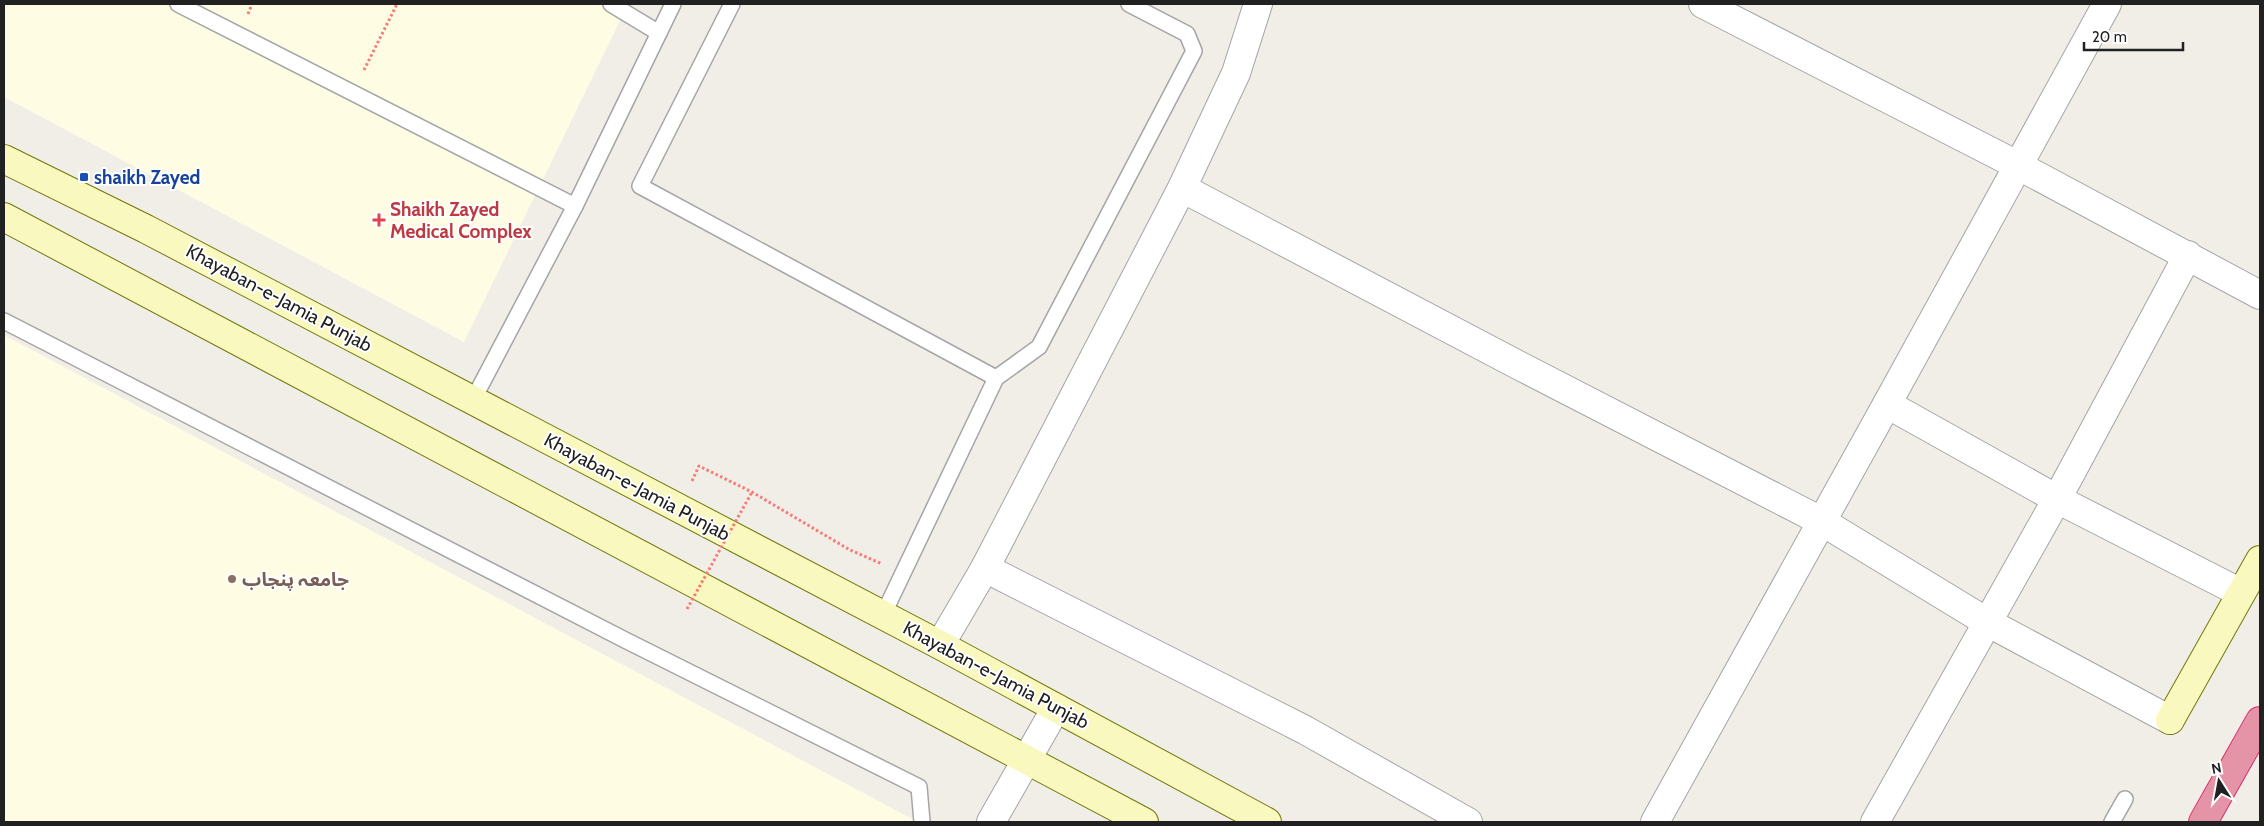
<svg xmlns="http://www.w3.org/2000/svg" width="2264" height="826" font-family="Cabin,'Noto Sans Arabic',sans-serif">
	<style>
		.education { fill: #fefde4 }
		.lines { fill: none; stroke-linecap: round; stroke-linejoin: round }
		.lane-casing { stroke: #a5a5a5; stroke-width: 18 }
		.street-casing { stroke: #a5a5a5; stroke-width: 30 }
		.secondary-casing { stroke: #717808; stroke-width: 30 }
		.highway-casing { stroke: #d72e70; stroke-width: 30 }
		.path { stroke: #f67c75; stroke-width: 3; stroke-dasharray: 2.5 2.5; stroke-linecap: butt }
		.lane { stroke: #fff; stroke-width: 15 }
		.street { stroke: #fff; stroke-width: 28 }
		.secondary { stroke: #f8f8bf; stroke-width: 28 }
		.highway { stroke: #e593a6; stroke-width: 28 }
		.path-bridge { stroke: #f67c75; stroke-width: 3; stroke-dasharray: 2.5 2.5; stroke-linecap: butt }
		.transit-dot { fill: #1a4fb4; stroke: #fff; stroke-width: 2 }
		.health-dot { fill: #e0444e; stroke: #fff; stroke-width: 2 }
		.education-dot { fill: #8d6e63; stroke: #fff; stroke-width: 2 }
		.labels { text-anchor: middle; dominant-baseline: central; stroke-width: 4; stroke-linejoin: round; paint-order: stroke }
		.transit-label { font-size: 19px; font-weight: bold; fill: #164399; stroke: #fff; text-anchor: start }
		.health-label { font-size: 19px; font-weight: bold; fill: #be3a42; stroke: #fff; text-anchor: start }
		.street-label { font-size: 19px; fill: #212121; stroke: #fff }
		.education-label { font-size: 19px; font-weight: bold; fill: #785e54; stroke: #fff; text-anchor: start }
	</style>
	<rect width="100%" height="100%" fill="#f1eee8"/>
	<g class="education">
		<path d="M4 4H628L464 342 4 97Z"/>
		<path d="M4 335 918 822H4Z"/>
	</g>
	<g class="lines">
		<defs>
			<g id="lane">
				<path d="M178 4 575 206"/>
				<path d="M611 4 659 33"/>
				<path d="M732 4 640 186 996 378 883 615"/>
				<path d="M4 321 625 640 919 787 922 822"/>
				<path d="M996 378 1039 347 1194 51 1187 34 1129 4"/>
				<path d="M473 400 575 206 673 4"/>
				<path d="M2112 822 2125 799"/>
			</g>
			<g id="street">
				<path d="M1703 4 2019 166 2260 295"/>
				<path d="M1182 188 1520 366 1821 521 1987 622 2170 720"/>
				<path d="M1887 404 2057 499 2241 593"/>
				<path d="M985 568 1305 730 1468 822"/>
				<path d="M940 645 985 568 1182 188 1236 73 1258 4"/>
				<path d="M991 822 1056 708"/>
				<path d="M1655 822 1887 404 2107 4"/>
				<path d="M1875 822 2057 499 2188 255"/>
			</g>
			<g id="secondary">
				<path d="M4 159 146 229 940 645 1267 822"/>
				<path d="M4 217 1144 822"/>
				<path d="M2170 720 2260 560"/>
			</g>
			<path id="highway" d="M2203 822 2260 721"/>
		</defs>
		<use href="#lane" class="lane-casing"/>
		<use href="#street" class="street-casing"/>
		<use href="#secondary" class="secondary-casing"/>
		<use href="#highway" class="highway-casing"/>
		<g class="path">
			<path d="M248 14 252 4"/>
			<path d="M364 70 397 4"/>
			<path d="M692 481 699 466 752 492 850 550 882 564"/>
		</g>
		<use href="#lane" class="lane"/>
		<use href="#street" class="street"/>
		<use href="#secondary" class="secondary"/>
		<use href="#highway" class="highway"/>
		<path class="path-bridge" d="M687 609 752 492"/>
	</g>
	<rect class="transit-dot" x="79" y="172" width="10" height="10" rx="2.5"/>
	<path class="health-dot" d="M376.5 212.5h5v5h5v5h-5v5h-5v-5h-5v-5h5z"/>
	<circle class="education-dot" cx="232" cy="579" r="5"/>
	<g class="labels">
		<g class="transit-label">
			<text x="94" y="177">shaikh Zayed</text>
		</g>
		<g class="health-label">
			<text x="390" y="209">Shaikh Zayed<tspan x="390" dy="22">Medical Complex</tspan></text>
		</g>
		<g class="street-label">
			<text transform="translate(279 298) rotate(28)">Khayaban-e-Jamia Punjab</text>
			<text transform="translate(637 487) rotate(28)">Khayaban-e-Jamia Punjab</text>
			<text transform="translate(996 675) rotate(28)">Khayaban-e-Jamia Punjab</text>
		</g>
		<g class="education-label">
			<text x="242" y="579">جامعہ پنجاب</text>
		</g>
	</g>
	<rect width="2264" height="826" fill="none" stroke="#212121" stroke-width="10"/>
	<g transform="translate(2219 781) rotate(349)" stroke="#ffffff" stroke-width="4" paint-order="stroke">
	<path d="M0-4L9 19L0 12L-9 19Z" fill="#212121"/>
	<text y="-8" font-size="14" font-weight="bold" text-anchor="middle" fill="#212121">N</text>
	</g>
	<path d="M2084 42v8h99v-8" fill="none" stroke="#212121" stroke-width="2.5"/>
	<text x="2092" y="42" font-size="15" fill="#212121" stroke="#ffffff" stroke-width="4" paint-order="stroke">20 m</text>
</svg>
